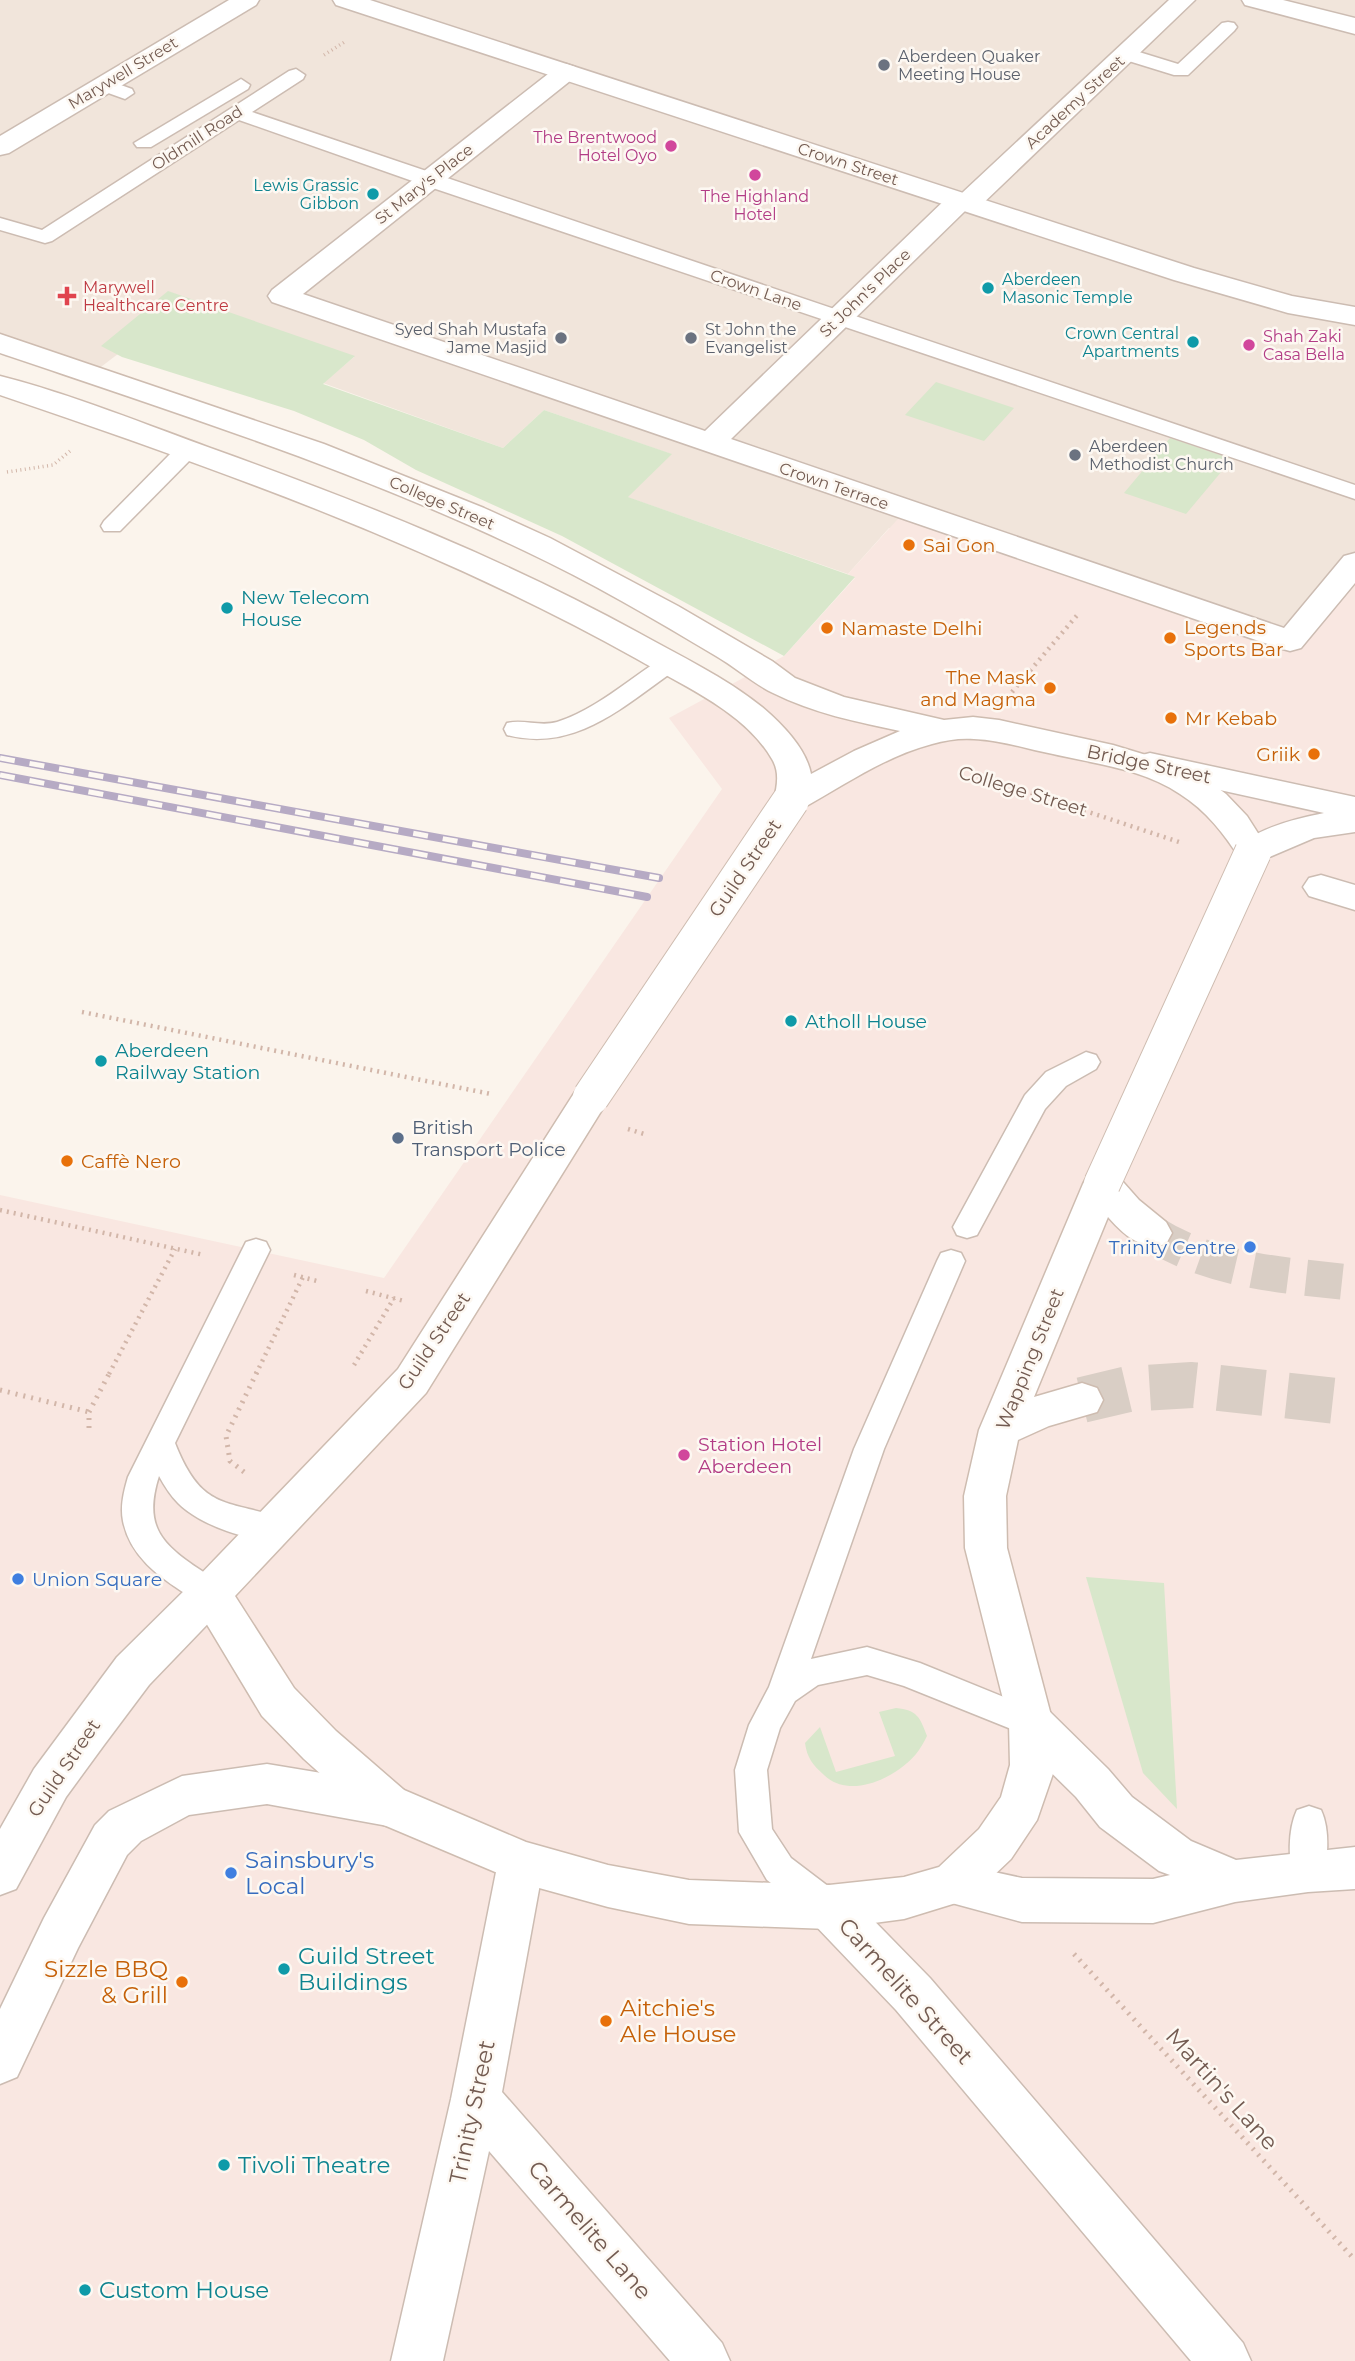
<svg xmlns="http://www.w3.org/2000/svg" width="1355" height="2361" font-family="Montserrat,sans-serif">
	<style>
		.residential { fill: #f1e5db }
		.commercial { fill: #f9e7e1 }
		.green { fill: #d8e7cb }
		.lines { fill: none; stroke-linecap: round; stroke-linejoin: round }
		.secondary-tunnel-far1 { stroke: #d9cec5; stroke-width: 36; stroke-dasharray: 36 18; stroke-linecap: butt }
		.secondary-tunnel { stroke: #d9cec5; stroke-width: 46; stroke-dasharray: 46 23; stroke-linecap: butt }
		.service-casing { stroke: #ccbcb2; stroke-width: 3 }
		.minor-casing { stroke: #ccbcb2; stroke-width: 3 }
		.tertiary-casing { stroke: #ccbcb2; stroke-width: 3 }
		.secondary-casing { stroke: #cebcb0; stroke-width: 3 }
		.path-far2 { stroke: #d2b6a9; stroke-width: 3.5; stroke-dasharray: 1 3.5; stroke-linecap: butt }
		.path-far1 { stroke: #d2b6a9; stroke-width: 4.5; stroke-dasharray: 2 5; stroke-linecap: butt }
		.path { stroke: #d2b6a9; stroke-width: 5; stroke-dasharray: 2 6; stroke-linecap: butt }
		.service { fill: #fff; fill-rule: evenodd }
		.minor { fill: #fff; fill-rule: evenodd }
		.tertiary { fill: #fff; fill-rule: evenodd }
		.secondary { fill: #fff; fill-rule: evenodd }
		.rail-casing { stroke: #b6aac4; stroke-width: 8 }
		.rail { stroke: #fdf8f2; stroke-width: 5; stroke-dasharray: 15; stroke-linecap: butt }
		.secondary-bridge-casing { stroke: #cebcb0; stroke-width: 38; stroke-linecap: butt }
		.secondary-bridge { stroke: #fff; stroke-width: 36 }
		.worship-dot { fill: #6b7280; stroke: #fdf8f2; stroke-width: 2.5 }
		.hotel-dot { fill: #d1479c; stroke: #fdf8f2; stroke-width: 2.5 }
		.culture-dot { fill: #0f9aa8; stroke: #fdf8f2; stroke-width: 2.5 }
		.health-dot { fill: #e0444e; stroke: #fdf8f2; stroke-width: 2.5 }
		.food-dot { fill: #e8710a; stroke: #fdf8f2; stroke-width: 2.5 }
		.service-dot { fill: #5c6f8a; stroke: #fdf8f2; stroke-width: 2.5 }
		.shop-dot { fill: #3f7fe0; stroke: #fdf8f2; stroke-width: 2.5 }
		.labels { text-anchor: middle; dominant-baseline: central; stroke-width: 5; stroke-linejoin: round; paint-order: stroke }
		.far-worship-label { font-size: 16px; fill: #5b616d; stroke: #fdf8f2; text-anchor: start }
		.far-street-label { font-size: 16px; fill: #735b51; stroke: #fdf8f2 }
		.far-hotel-label { font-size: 16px; fill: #b23c85; stroke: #fdf8f2; text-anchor: end }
		.far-culture-label { font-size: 16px; fill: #0d838f; stroke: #fdf8f2; text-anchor: end }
		.far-health-label { font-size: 16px; fill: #be3a42; stroke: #fdf8f2; text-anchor: start }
		.food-label { font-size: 19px; fill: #c56008; stroke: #fdf8f2; text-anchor: start }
		.culture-label { font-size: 19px; fill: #0d838f; stroke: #fdf8f2; text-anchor: start }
		.street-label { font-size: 19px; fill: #735b51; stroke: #fdf8f2 }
		.service-label { font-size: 19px; fill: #4e5e75; stroke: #fdf8f2; text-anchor: start }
		.shop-label { font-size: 19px; fill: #366cbe; stroke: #fdf8f2; text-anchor: end }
		.hotel-label { font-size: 19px; fill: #b23c85; stroke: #fdf8f2; text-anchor: start }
		.near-shop-label { font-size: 23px; fill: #366cbe; stroke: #fdf8f2; text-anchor: start }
		.near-culture-label { font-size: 23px; fill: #0d838f; stroke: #fdf8f2; text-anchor: start }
		.near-food-label { font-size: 23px; fill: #c56008; stroke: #fdf8f2; text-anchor: end }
		.near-street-label { font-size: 23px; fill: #735b51; stroke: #fdf8f2 }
	</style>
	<rect width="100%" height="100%" fill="#fbf4ec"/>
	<path class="residential" d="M0 0H1355V563L1290 641 889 528 848 574 627 497 671 454 544 410 503 448 323 383 354 357 156 325 93 373 0 343Z"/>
	<path class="commercial" d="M906 510 1290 641 1355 563V2361H0V1195L384 1278 722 789 669 718 784 656 855 578 848 574Z"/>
	<g class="green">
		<path d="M168 291 355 356 323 384 503 448 544 410 672 454 628 497 855 577 784 656 562 536 416 470 364 440 294 411 122 357 101 346Z"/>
		<path d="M936 382 1014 408 984 441 905 415Z"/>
		<path d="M1170 438 1232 459 1186 514 1124 493Z"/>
		<path d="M1086 1577 1164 1583 1177 1809 1143 1773Z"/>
		<path d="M896 1708C917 1710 920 1717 927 1736 924 1742 920 1749 916 1754 896 1778 850 1800 824 1775 813 1765 807 1758 805 1743L820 1727 836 1772 895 1756 879 1712Z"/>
	</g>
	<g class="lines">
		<path class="secondary-tunnel-far1" d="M1152 1233C1214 1272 1284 1275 1355 1283"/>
		<path class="secondary-tunnel" d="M1082 1400 1128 1389 1192 1385 1355 1403"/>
		<defs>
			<g id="service">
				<path d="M1228 22 1234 23 1237 27 1234 31 1188 75H1174L1119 58 1117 54 1126 48 1178 64 1222 23Z"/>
				<path d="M296 69 305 75 303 79 252 112 1355 485V499L421 184 239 120 52 241 45 243 0 230V218L42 230 289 71Z"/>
				<path d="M104 79 132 89 134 93 125 99 97 89 95 85 97 81Z"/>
				<path d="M241 79 250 85 248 89 151 147H137L134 143Z"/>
				<path d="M187 443 195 445 198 450 195 455 120 531H104L101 526 104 521 179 445Z"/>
				<path d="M669 656 677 659 681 664 677 669C624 705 577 753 507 735L504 729 507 723C524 719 540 727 557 722 595 710 628 680 661 659Z"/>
				<path d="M1086 1052 1096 1055 1100 1062 1096 1069 1066 1086 1045 1109 977 1235 967 1238 957 1235 953 1227 1025 1095 1046 1072Z"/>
				<path d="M256 1239 266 1242 270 1250 175 1443C202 1512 226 1499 285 1519L289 1528 285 1537C257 1547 198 1524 178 1503 170 1495 164 1485 159 1476 143 1526 161 1544 202 1571 212 1578 220 1582 226 1593L221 1602C218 1604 214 1606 211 1606 202 1606 193 1598 186 1594 158 1576 130 1556 123 1521 120 1506 124 1491 128 1477L242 1250 246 1242Z"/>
				<path d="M951 1250 961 1253 965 1261 884 1449 811 1659 867 1647 920 1663 1043 1713 1047 1723 1043 1733 1031 1737 904 1686 867 1675 818 1685 795 1701 780 1728 767 1770 772 1829 791 1858 841 1896 846 1907 841 1918 829 1923 817 1918 767 1880 739 1832 735 1770 749 1725 769 1687 854 1449 937 1261 941 1253Z"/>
				<path d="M1309 1806 1321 1810C1330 1829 1329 1863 1320 1882L1308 1886 1296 1882C1287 1863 1288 1829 1297 1810Z"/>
			</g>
			<g id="minor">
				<path d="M229 0H259L256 5 9 153 0 155V136Z"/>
				<path d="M1169 0H1195L977 209 965 211 731 439 1284 628 1344 556 1355 553V583L1301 648 1290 651 1279 648 272 302 268 296 272 290 557 67 566 64 575 67 579 72 575 77 303 294 705 431 950 195 962 193Z"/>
				<path d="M1242 0H1283L1355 18V34L1245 5Z"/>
				<path d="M1321 875 1355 885V910L1309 896 1303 887 1309 878Z"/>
				<path d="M1031 1703 1047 1709 1108 1769 1132 1797 1191 1841 1236 1860 1355 1847V1889L1308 1892 1235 1902 1153 1923 1022 1922 937 1899 930 1884 937 1869 953 1863 1022 1878 1153 1879 1170 1875 1159 1871 1100 1827 1076 1797 1015 1737 1009 1723 1015 1709Z"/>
				<path d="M521 1841 537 1847 544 1862 502 2092 722 2343 730 2361H670L489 2151 443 2361H391L451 2099 498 1862 505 1847Z"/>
				<path d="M829 1885 846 1892 930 1978 1243 2343 1251 2361H1191L896 2010 812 1922 806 1907 812 1892Z"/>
			</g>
			<g id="tertiary">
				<path d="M333 0H370L1194 268 1292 296 1355 307V325L1288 313 1174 280 336 5Z"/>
				<path d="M1150 753 1355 797V832L1314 838 1253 864 1241 860 1236 852C1249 829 1299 818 1324 813L1138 772 1133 764 1138 756Z"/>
				<path d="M210 1575 225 1580 232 1593 225 1606 149 1685 104 1745 66 1797 16 1889 0 1895V1829L34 1769 117 1657 195 1580Z"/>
				<path d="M267 1764 388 1784 404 1790 411 1805 404 1820 388 1826 267 1804 189 1815 141 1841 127 1855 78 1948 17 2077 0 2084V2009L44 1918 95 1825 109 1811 182 1776Z"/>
			</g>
			<g id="secondary">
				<path d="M0 334 324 444 484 508 550 538 678 606 772 661 795 678 844 697 944 720 973 717 999 720 1113 745 1179 765 1203 777 1226 794 1247 816 1270 852 1265 860 1253 864 1241 860C1224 834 1207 811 1180 794 1143 769 1096 764 1053 754 1027 749 1001 740 974 739 960 738 946 740 932 744 886 756 844 785 803 808L791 811 779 808 774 800C777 786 780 772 772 759 745 712 682 685 637 659 435 546 218 469 0 395V376C71 394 147 425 216 450 361 502 504 559 639 633 680 656 725 677 762 707 782 724 806 748 811 774L854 751 900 731C857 722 813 713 773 693 754 684 735 667 716 656 654 619 591 582 525 551 356 470 177 413 0 353Z"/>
				<path d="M591 1083 604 1087 610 1097 426 1393 235 1596 294 1688 336 1731 404 1790 526 1842 608 1865 689 1880 829 1885 904 1877 939 1867 979 1829 1001 1797 1010 1765 1009 1723 965 1548 964 1496 979 1430 1083 1184 1088 1174 1102 1169 1116 1174 1139 1200 1166 1222 1172 1233 1166 1244C1141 1251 1124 1235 1108 1217L1034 1397 1082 1383 1097 1388 1103 1400 1097 1412 1049 1426 1018 1440 1006 1496 1007 1548 1053 1723 1056 1765 1037 1820 1011 1859 969 1899 904 1919 829 1929 689 1924 608 1907 521 1883 372 1820 304 1759 262 1716 188 1593 195 1580 398 1369 578 1087Z"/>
			</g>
		</defs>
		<use href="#service" class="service-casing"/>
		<use href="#minor" class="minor-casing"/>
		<use href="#tertiary" class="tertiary-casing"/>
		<use href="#secondary" class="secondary-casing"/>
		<g class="path-far2">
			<path d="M324 55 346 41"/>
			<path d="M7 472 53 465 70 451"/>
		</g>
		<g class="path-far1">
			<path d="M1012 692 1079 613"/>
			<path d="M971 773 1179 842"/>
			<path d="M82 1012 491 1094"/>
			<path d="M628 1129 644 1134"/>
			<path d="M0 1210 204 1255"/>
			<path d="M294 1275 317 1281"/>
			<path d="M366 1291 404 1301"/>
			<path d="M354 1365 394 1298"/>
			<path d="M109 1374 175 1249"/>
			<path d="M256 1374 303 1277"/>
		</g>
		<g class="path">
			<path d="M0 1390 89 1412"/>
			<path d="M89 1428V1412L110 1372"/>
			<path d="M244 1472 230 1461 226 1436 257 1372"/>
			<path d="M1074 1954 1355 2260"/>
		</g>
		<use href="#service" class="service"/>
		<use href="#minor" class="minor"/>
		<use href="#tertiary" class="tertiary"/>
		<use href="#secondary" class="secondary"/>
		<defs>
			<g id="rail">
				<path d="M0 758 659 878"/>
				<path d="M0 775 647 897"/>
			</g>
		</defs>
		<use href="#rail" class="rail-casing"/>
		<use href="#rail" class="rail"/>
		<defs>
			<g id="secondary-bridge">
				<path d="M591 1097 791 800"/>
				<path d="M1102 1184 1253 852"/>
			</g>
		</defs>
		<use href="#secondary-bridge" class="secondary-bridge-casing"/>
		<use href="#secondary-bridge" class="secondary-bridge"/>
	</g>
	<g class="worship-dot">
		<circle cx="884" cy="65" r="7"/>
		<circle cx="561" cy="338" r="7"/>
		<circle cx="691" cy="338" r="7"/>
		<circle cx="1075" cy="455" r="7"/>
	</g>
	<g class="hotel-dot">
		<circle cx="671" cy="146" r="7"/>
		<circle cx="755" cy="175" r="7"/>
		<circle cx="1249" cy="345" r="7"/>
		<circle cx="684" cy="1455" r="7"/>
	</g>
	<g class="culture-dot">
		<circle cx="373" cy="194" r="7"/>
		<circle cx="988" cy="288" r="7"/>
		<circle cx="1193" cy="342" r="7"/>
		<circle cx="227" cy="608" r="7"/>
		<circle cx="791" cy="1021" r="7"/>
		<circle cx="101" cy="1061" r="7"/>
		<circle cx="284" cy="1969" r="7"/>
		<circle cx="224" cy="2165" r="7"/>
		<circle cx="85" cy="2290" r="7"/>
	</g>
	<path class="health-dot" d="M63.5 285.5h7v7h7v7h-7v7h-7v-7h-7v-7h7z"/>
	<g class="food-dot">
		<circle cx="909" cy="545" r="7"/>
		<circle cx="827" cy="628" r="7"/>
		<circle cx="1170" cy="638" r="7"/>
		<circle cx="1050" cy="688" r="7"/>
		<circle cx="1171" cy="718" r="7"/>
		<circle cx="1314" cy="754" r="7"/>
		<circle cx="67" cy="1161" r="7"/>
		<circle cx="182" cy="1982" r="7"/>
		<circle cx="606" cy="2021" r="7"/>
	</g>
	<circle class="service-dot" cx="398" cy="1138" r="7"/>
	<g class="shop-dot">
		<circle cx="1250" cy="1247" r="7"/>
		<circle cx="18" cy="1579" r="7"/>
		<circle cx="231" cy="1873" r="7"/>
	</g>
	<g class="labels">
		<g class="far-worship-label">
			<text x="898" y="56">Aberdeen Quaker<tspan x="898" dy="18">Meeting House</tspan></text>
			<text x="547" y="329" text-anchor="end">Syed Shah Mustafa<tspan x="547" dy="18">Jame Masjid</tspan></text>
			<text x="705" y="329">St John the<tspan x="705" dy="18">Evangelist</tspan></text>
			<text x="1089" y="446">Aberdeen<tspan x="1089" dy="18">Methodist Church</tspan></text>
		</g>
		<g class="far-street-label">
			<text transform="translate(123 73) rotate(-31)">Marywell Street</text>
			<text transform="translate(1075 102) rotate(-43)">Academy Street</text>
			<text transform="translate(197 138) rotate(-33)">Oldmill Road</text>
			<text transform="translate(848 164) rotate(18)">Crown Street</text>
			<text transform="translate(424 184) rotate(-38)">St Mary's Place</text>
			<text transform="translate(756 290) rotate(19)">Crown Lane</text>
			<text transform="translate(865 293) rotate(-44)">St John's Place</text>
			<text transform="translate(834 486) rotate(19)">Crown Terrace</text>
			<text transform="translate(442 503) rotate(23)">College Street</text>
		</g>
		<g class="far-hotel-label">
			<text x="657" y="137">The Brentwood<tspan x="657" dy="18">Hotel Oyo</tspan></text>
			<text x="755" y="196" text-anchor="middle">The Highland<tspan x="755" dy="18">Hotel</tspan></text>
			<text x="1263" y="336" text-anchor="start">Shah Zaki<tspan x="1263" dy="18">Casa Bella</tspan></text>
		</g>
		<g class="far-culture-label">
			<text x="359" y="185">Lewis Grassic<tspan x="359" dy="18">Gibbon</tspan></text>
			<text x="1002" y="279" text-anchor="start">Aberdeen<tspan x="1002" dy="18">Masonic Temple</tspan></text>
			<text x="1179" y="333">Crown Central<tspan x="1179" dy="18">Apartments</tspan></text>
		</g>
		<g class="far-health-label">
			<text x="83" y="287">Marywell<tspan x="83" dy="18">Healthcare Centre</tspan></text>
		</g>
		<g class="food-label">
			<text x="923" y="545">Sai Gon</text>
			<text x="1184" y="627">Legends<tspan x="1184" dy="22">Sports Bar</tspan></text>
			<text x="841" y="628">Namaste Delhi</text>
			<text x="1036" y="677" text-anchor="end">The Mask<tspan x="1036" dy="22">and Magma</tspan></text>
			<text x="1185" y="718">Mr Kebab</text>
			<text x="1300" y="754" text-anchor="end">Griik</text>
			<text x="81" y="1161">Caffè Nero</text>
		</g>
		<g class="culture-label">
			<text x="241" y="597">New Telecom<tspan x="241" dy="22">House</tspan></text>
			<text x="805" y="1021">Atholl House</text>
			<text x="115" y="1050">Aberdeen<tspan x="115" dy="22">Railway Station</tspan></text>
		</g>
		<g class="street-label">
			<text transform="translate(1149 764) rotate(12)">Bridge Street</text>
			<text transform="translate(1023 791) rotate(17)">College Street</text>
			<text transform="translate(745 868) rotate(-56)">Guild Street</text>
			<text transform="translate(434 1341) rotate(-56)">Guild Street</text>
			<text transform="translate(1030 1359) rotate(-68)">Wapping Street</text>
			<text transform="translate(64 1768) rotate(-56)">Guild Street</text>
		</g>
		<g class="service-label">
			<text x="412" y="1127">British<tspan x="412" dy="22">Transport Police</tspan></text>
		</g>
		<g class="shop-label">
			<text x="1236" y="1247">Trinity Centre</text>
			<text x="32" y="1579" text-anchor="start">Union Square</text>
		</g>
		<g class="hotel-label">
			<text x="698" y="1444">Station Hotel<tspan x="698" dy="22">Aberdeen</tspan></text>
		</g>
		<g class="near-shop-label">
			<text x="245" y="1860">Sainsbury's<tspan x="245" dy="26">Local</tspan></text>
		</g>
		<g class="near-culture-label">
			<text x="298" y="1956">Guild Street<tspan x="298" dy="26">Buildings</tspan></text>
			<text x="238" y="2165">Tivoli Theatre</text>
			<text x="99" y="2290">Custom House</text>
		</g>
		<g class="near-food-label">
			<text x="168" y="1969">Sizzle BBQ<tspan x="168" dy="26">&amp; Grill</tspan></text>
			<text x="620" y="2008" text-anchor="start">Aitchie's<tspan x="620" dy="26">Ale House</tspan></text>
		</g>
		<g class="near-street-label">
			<text transform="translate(906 1991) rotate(48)">Carmelite Street</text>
			<text transform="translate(1222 2089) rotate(48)">Martin's Lane</text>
			<text transform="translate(472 2112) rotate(-78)">Trinity Street</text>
			<text transform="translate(590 2230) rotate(49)">Carmelite Lane</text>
		</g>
	</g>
</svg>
